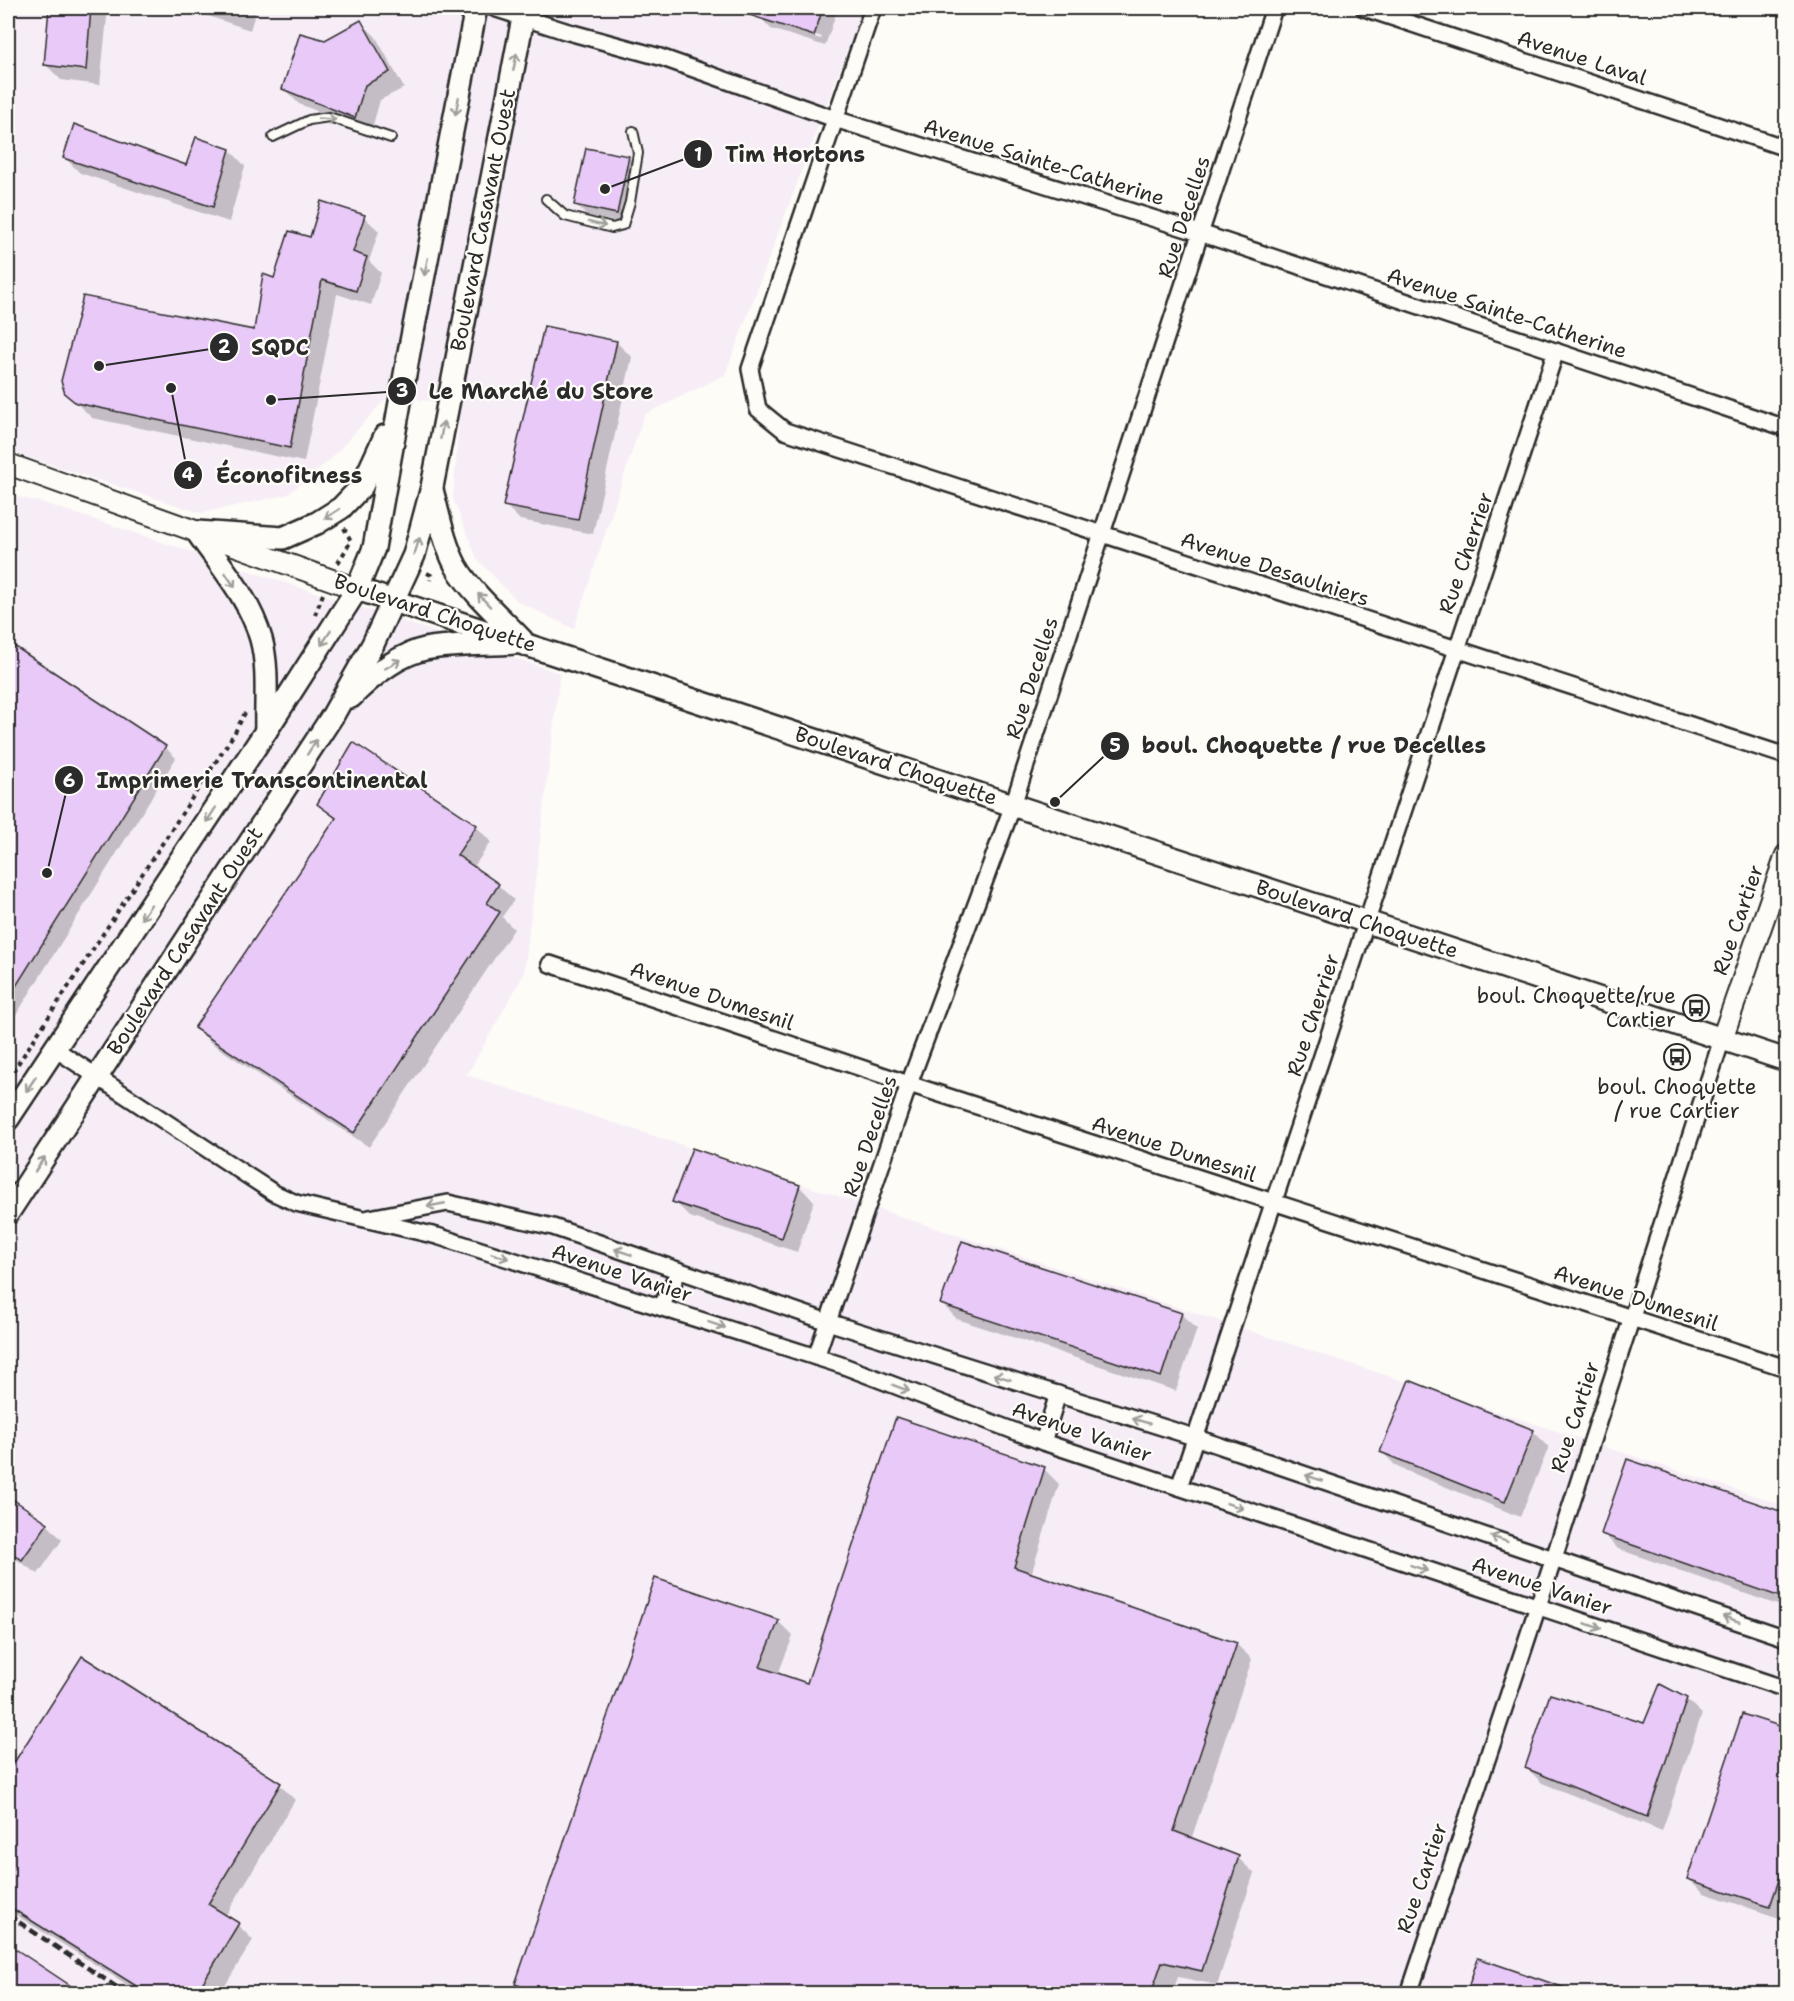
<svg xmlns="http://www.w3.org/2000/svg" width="1794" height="2001" font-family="'Shantell Sans',sans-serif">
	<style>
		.built { fill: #f7edf7 }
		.shadow { fill: #0003; fill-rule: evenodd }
		.building { fill: #e8c9f7; stroke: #2b2b2b; stroke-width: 1.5 }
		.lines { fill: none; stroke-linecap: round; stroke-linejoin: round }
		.service-casing { stroke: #2b2b2b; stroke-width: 12 }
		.minor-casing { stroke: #2b2b2b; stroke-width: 20 }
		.tertiary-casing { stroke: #2b2b2b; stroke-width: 24 }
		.secondary-casing { stroke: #2b2b2b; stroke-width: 26 }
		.path { stroke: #2b2b2b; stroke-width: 4; stroke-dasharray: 4.5 4.5; stroke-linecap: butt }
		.service { stroke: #fdfcf7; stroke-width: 8 }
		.minor { stroke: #fdfcf7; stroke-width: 15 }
		.tertiary { stroke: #fdfcf7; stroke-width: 20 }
		.secondary { stroke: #fdfcf7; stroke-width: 21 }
		.rail { stroke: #2b2b2b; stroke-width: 4.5; stroke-dasharray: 9 4.5; stroke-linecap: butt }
		.oneway { stroke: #9e9e9b }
		.labels { text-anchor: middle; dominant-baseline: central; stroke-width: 4.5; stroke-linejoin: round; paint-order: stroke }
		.street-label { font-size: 21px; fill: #2b2b2b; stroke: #fdfcf7 }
		.poi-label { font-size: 21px; fill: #2b2b2b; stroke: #fdfcf7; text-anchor: end }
		.leader { fill: none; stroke: #2b2b2b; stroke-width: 2 }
		.callout-dot { fill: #2b2b2b; stroke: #fdfcf7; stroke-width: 2 }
		.mark-label { font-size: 18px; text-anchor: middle; font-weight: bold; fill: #fff }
		.callout-label { font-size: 22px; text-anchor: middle; font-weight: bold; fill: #2b2b2b; stroke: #fdfcf7; stroke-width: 4.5; stroke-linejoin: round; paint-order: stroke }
	</style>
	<rect width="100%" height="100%" fill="#fdfcf7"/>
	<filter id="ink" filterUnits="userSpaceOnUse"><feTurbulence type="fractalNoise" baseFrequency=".0167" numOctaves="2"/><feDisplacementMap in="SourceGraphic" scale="12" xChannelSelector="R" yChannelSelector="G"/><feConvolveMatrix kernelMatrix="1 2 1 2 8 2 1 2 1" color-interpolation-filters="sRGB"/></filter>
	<g filter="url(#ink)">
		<g class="built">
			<path d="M8 8H863L725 375 644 415 574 629 517 601 477 559 453 499 460 407 390 394 330 460 287 495 201 513 8 451Z"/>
			<path d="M8 495 44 503 560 673 524 974 467 1075 1786 1506V1993L8 1994Z"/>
		</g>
		<g class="shadow">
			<path d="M50 8H108L100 85 61 80 45 64Z"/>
			<path d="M184 8H257L250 30Z"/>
			<path d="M763 8H838L825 46 771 29 760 17ZM771 20 822 37 821 39 771 23Z"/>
			<path d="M361 22 376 37 404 88 380 100 371 132 299 104 284 89 325 42Z"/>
			<path d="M197 139 230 150 245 166 229 222 80 173 65 158 187 167Z"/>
			<path d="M629 158 640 169 628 224 587 216 576 205Z"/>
			<path d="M364 217 379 231 369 261 381 273 371 305 337 294 304 462 92 418 70 397 63 389V381L255 331 275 280 310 239Z"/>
			<path d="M616 342 632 357 593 534 520 520 505 505Z"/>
			<path d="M8 644 165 747 176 758 8 1028Z"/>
			<path d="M318 803 476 826 491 842 473 868 498 885 514 900 502 917 514 929 369 1147 211 1043 196 1028 336 820Z"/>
			<path d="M799 1186 814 1201 797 1252 690 1217 674 1201Z"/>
			<path d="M941 1303 1181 1314 1197 1329 1176 1391 957 1319Z"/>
			<path d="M1410 1382 1534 1432 1549 1447 1520 1517 1397 1467 1382 1452Z"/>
			<path d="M1628 1461 1786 1514V1608L1618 1549 1603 1533Z"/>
			<path d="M1044 1469 1059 1484 1031 1575 1236 1644 1252 1659 1191 1840 1238 1858 1254 1873 1217 1985 1178 1977 1172 1994H526L517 1984 778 1621 793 1636 778 1674 808 1685Z"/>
			<path d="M8 1497 47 1524 62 1540 38 1574 8 1554Z"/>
			<path d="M82 1658 280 1785 295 1800 225 1917 238 1925 253 1940 220 1994H142L8 1910V1775Z"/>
			<path d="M1686 1699 1702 1714 1662 1831 1542 1783 1527 1768 1645 1725Z"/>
			<path d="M1743 1716 1786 1730 1785 1920 1704 1893 1688 1878Z"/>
			<path d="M8 1946 80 1994H8Z"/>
		</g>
		<g class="building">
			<path d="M49 8H91L86 70 44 65Z"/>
			<path d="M737 8H823L814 36 737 11Z"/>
			<path d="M361 20 390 72 365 85 355 118 282 89 300 33 325 40Z"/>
			<path d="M74 124 186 165 196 137 230 149 213 207 63 158Z"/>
			<path d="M586 148 629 156 617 214 574 205Z"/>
			<path d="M321 201 365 215 353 252 367 257 356 291 322 280 290 448 76 403 65 394 61 381 83 296 254 330 263 274 274 278 289 231 310 237Z"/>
			<path d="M544 326 617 341 578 520 503 506Z"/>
			<path d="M8 642 166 746 8 999Z"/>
			<path d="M353 742 477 825 457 855 499 884 487 903 500 912 354 1133 194 1028 336 818 317 804Z"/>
			<path d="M692 1148 800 1185 782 1238 672 1202Z"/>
			<path d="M962 1241 1182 1313 1161 1377 940 1304Z"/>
			<path d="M1409 1380 1534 1430 1505 1502 1380 1452Z"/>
			<path d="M896 1417 1045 1467 1014 1567 1237 1643 1174 1831 1239 1856 1202 1971 1162 1962 1151 1994H542L515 1984 655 1578 779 1620 760 1667 807 1683Z"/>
			<path d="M1627 1459 1786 1513V1599L1601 1534Z"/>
			<path d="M8 1496 48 1523 22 1560 8 1550Z"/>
			<path d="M82 1656 281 1783 208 1904 239 1923 196 1994H149L8 1906V1772Z"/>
			<path d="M1660 1684 1687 1698 1647 1817 1525 1768 1550 1694 1644 1723Z"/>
			<path d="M1742 1714 1786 1728V1860L1770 1906 1687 1879Z"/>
			<path d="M8 1944 83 1994H8Z"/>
			<path d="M1478 1958 1574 1991V1994H1466Z"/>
		</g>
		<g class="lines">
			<defs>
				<g id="service">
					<path d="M273 137 309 120 329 117 391 138"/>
					<path d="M546 199 565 216 612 228 623 225 630 202 638 153 633 131"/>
				</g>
				<g id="minor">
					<path d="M494 8 565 31 660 57 835 119 1200 233 1786 428"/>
					<path d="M873 8 750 369 758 409 785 431 1786 756"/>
					<path d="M1364 8 1786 148"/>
					<path d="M550 964 909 1084 1786 1368"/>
					<path d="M55 1049 251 1178 274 1193 296 1203 437 1236 841 1365 1043 1442 1786 1689"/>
					<path d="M369 1218 448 1203 553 1227 828 1322 1197 1438 1786 1638"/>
					<path d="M661 1307 679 1271"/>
					<path d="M816 1357 909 1084 1013 805 1274 8"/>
					<path d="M1043 1442 1058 1394"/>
					<path d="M1179 1487 1556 351"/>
					<path d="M1409 1994 1554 1558 1722 1039"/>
				</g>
				<g id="tertiary">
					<path d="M8 464 357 589"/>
					<path d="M1722 1039 1786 855"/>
				</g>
				<g id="secondary">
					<path d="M432 490C439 516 444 543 456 566 470 591 502 619 522 640"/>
					<path d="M197 532 283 538 317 523 341 508 362 486 385 436"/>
					<path d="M197 532C220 565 250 599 261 639 269 668 265 702 266 731"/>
					<path d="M357 589 1786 1060"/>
					<path d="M351 697C371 677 397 655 425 649 451 644 487 645 515 643"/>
					<path d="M8 1119 266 731 357 589 374 548 409 352 476 8"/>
					<path d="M8 1213 333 715 373 644 414 555 432 487 525 8"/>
				</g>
			</defs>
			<use href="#service" class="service-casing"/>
			<use href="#minor" class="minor-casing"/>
			<use href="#tertiary" class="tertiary-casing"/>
			<use href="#secondary" class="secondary-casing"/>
			<g class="path">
				<path d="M338 563 351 541 344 528"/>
				<path d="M427 573 431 575 430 580"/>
				<path d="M315 615 323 594"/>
				<path d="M8 1079 234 734 245 713"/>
			</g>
			<use href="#service" class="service"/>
			<use href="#minor" class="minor"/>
			<use href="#tertiary" class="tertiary"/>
			<use href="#secondary" class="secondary"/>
			<path class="rail" d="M8 1915 127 1994"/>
		</g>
		<defs><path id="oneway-shaft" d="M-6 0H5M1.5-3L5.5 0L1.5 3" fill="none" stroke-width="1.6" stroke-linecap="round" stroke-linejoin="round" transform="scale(1.5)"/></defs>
		<g class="oneway">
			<use href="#oneway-shaft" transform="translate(515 62) rotate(-79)"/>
			<use href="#oneway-shaft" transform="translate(457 106) rotate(101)"/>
			<use href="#oneway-shaft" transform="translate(327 119) rotate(3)"/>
			<use href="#oneway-shaft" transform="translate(597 224) rotate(14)"/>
			<use href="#oneway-shaft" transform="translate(426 267) rotate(101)"/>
			<use href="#oneway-shaft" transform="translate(442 430) rotate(-80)"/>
			<use href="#oneway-shaft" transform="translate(332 514) rotate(147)"/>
			<use href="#oneway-shaft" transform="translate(417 546) rotate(-72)"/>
			<use href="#oneway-shaft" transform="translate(230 580) rotate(56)"/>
			<use href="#oneway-shaft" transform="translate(484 600) rotate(-133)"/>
			<use href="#oneway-shaft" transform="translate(326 638) rotate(123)"/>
			<use href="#oneway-shaft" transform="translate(393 664) rotate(-30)"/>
			<use href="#oneway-shaft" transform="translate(312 747) rotate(-57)"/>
			<use href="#oneway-shaft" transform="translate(211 815) rotate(123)"/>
			<use href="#oneway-shaft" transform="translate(146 912) rotate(124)"/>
			<use href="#oneway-shaft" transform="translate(31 1084) rotate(124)"/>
			<use href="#oneway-shaft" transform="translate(40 1164) rotate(-56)"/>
			<use href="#oneway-shaft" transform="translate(436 1205) rotate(169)"/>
			<use href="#oneway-shaft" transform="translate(623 1252) rotate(-161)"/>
			<use href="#oneway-shaft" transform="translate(500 1256) rotate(17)"/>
			<use href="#oneway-shaft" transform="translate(717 1325) rotate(18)"/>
			<use href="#oneway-shaft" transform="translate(1002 1377) rotate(-163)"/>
			<use href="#oneway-shaft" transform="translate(901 1388) rotate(21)"/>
			<use href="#oneway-shaft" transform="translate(1141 1421) rotate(-163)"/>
			<use href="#oneway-shaft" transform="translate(1314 1478) rotate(-161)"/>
			<use href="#oneway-shaft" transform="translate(1235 1506) rotate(19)"/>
			<use href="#oneway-shaft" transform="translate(1499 1539) rotate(-161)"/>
			<use href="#oneway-shaft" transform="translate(1419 1568) rotate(19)"/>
			<use href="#oneway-shaft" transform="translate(1731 1619) rotate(-161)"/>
			<use href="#oneway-shaft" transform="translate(1593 1626) rotate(18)"/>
		</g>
	</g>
	<defs>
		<symbol id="bus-ring" viewBox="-11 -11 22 22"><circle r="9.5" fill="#fdfcf7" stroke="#2b2b2b" stroke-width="1.5"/><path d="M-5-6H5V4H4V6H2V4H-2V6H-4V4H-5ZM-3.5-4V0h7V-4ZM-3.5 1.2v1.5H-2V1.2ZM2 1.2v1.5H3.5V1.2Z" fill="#2b2b2b"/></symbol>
	</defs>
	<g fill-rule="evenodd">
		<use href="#bus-ring" x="1681" y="993" width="30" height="30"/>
		<use href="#bus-ring" x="1662" y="1042" width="30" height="30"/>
	</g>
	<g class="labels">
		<g class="street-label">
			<text transform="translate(1582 58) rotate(18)">Avenue Laval</text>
			<text transform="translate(1044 162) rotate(17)">Avenue Sainte-Catherine</text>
			<text transform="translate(1184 217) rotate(-72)">Rue Decelles</text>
			<text transform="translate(483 220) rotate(-79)">Boulevard Casavant Ouest</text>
			<text transform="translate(1507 313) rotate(18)">Avenue Sainte-Catherine</text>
			<text transform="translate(1466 553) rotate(-71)">Rue Cherrier</text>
			<text transform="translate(1275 569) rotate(18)">Avenue Desaulniers</text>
			<text transform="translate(435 613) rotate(18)">Boulevard Choquette</text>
			<text transform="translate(1032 678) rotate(-72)">Rue Decelles</text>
			<text transform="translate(896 766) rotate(18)">Boulevard Choquette</text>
			<text transform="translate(1357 919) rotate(18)">Boulevard Choquette</text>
			<text transform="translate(1738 920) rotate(-71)">Rue Cartier</text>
			<text transform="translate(185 941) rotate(-57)">Boulevard Casavant Ouest</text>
			<text transform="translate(712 996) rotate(19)">Avenue Dumesnil</text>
			<text transform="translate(1313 1015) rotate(-72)">Rue Cherrier</text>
			<text transform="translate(870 1136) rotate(-71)">Rue Decelles</text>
			<text transform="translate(1174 1149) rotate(18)">Avenue Dumesnil</text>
			<text transform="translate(622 1273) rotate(18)">Avenue Vanier</text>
			<text transform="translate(1636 1298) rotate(18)">Avenue Dumesnil</text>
			<text transform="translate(1575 1417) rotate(-72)">Rue Cartier</text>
			<text transform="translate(1082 1432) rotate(19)">Avenue Vanier</text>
			<text transform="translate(1542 1586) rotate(18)">Avenue Vanier</text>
			<text transform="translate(1422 1878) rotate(-71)">Rue Cartier</text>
		</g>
		<g class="poi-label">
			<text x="1676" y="996">boul. Choquette/rue<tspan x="1676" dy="24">Cartier</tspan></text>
			<text x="1677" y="1087" text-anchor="middle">boul. Choquette<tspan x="1677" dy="24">/ rue Cartier</tspan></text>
		</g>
	</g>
	<path class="leader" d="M605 189L698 154M99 366L224 347M271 400L402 391M171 388L188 475M1055 802L1115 746M47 873L69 780"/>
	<g class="callout-dot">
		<circle cx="605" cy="189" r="6"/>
		<circle cx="99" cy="366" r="6"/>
		<circle cx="271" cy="400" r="6"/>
		<circle cx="171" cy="388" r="6"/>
		<circle cx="1055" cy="802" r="6"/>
		<circle cx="47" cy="873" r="6"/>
		<circle cx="698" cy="154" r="15"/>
		<circle cx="224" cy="347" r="15"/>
		<circle cx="402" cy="391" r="15"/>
		<circle cx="188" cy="475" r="15"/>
		<circle cx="1115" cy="746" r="15"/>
		<circle cx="69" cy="780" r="15"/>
	</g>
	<g class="mark-label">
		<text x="698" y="161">1</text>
		<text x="224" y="353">2</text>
		<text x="402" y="397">3</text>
		<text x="188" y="481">4</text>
		<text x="1115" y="752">5</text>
		<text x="69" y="787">6</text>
	</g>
	<g class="callout-label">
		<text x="795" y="162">Tim Hortons</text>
		<text x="280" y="355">SQDC</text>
		<text x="541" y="399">Le Marché du Store</text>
		<text x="289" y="483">Éconofitness</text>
		<text x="1314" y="753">boul. Choquette / rue Decelles</text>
		<text x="262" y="788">Imprimerie Transcontinental</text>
	</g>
	<rect width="1794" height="2001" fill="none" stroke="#fdfcf7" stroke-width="30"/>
	<rect x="15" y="15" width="1764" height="1971" fill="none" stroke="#2b2b2b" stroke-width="2" filter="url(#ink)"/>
</svg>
